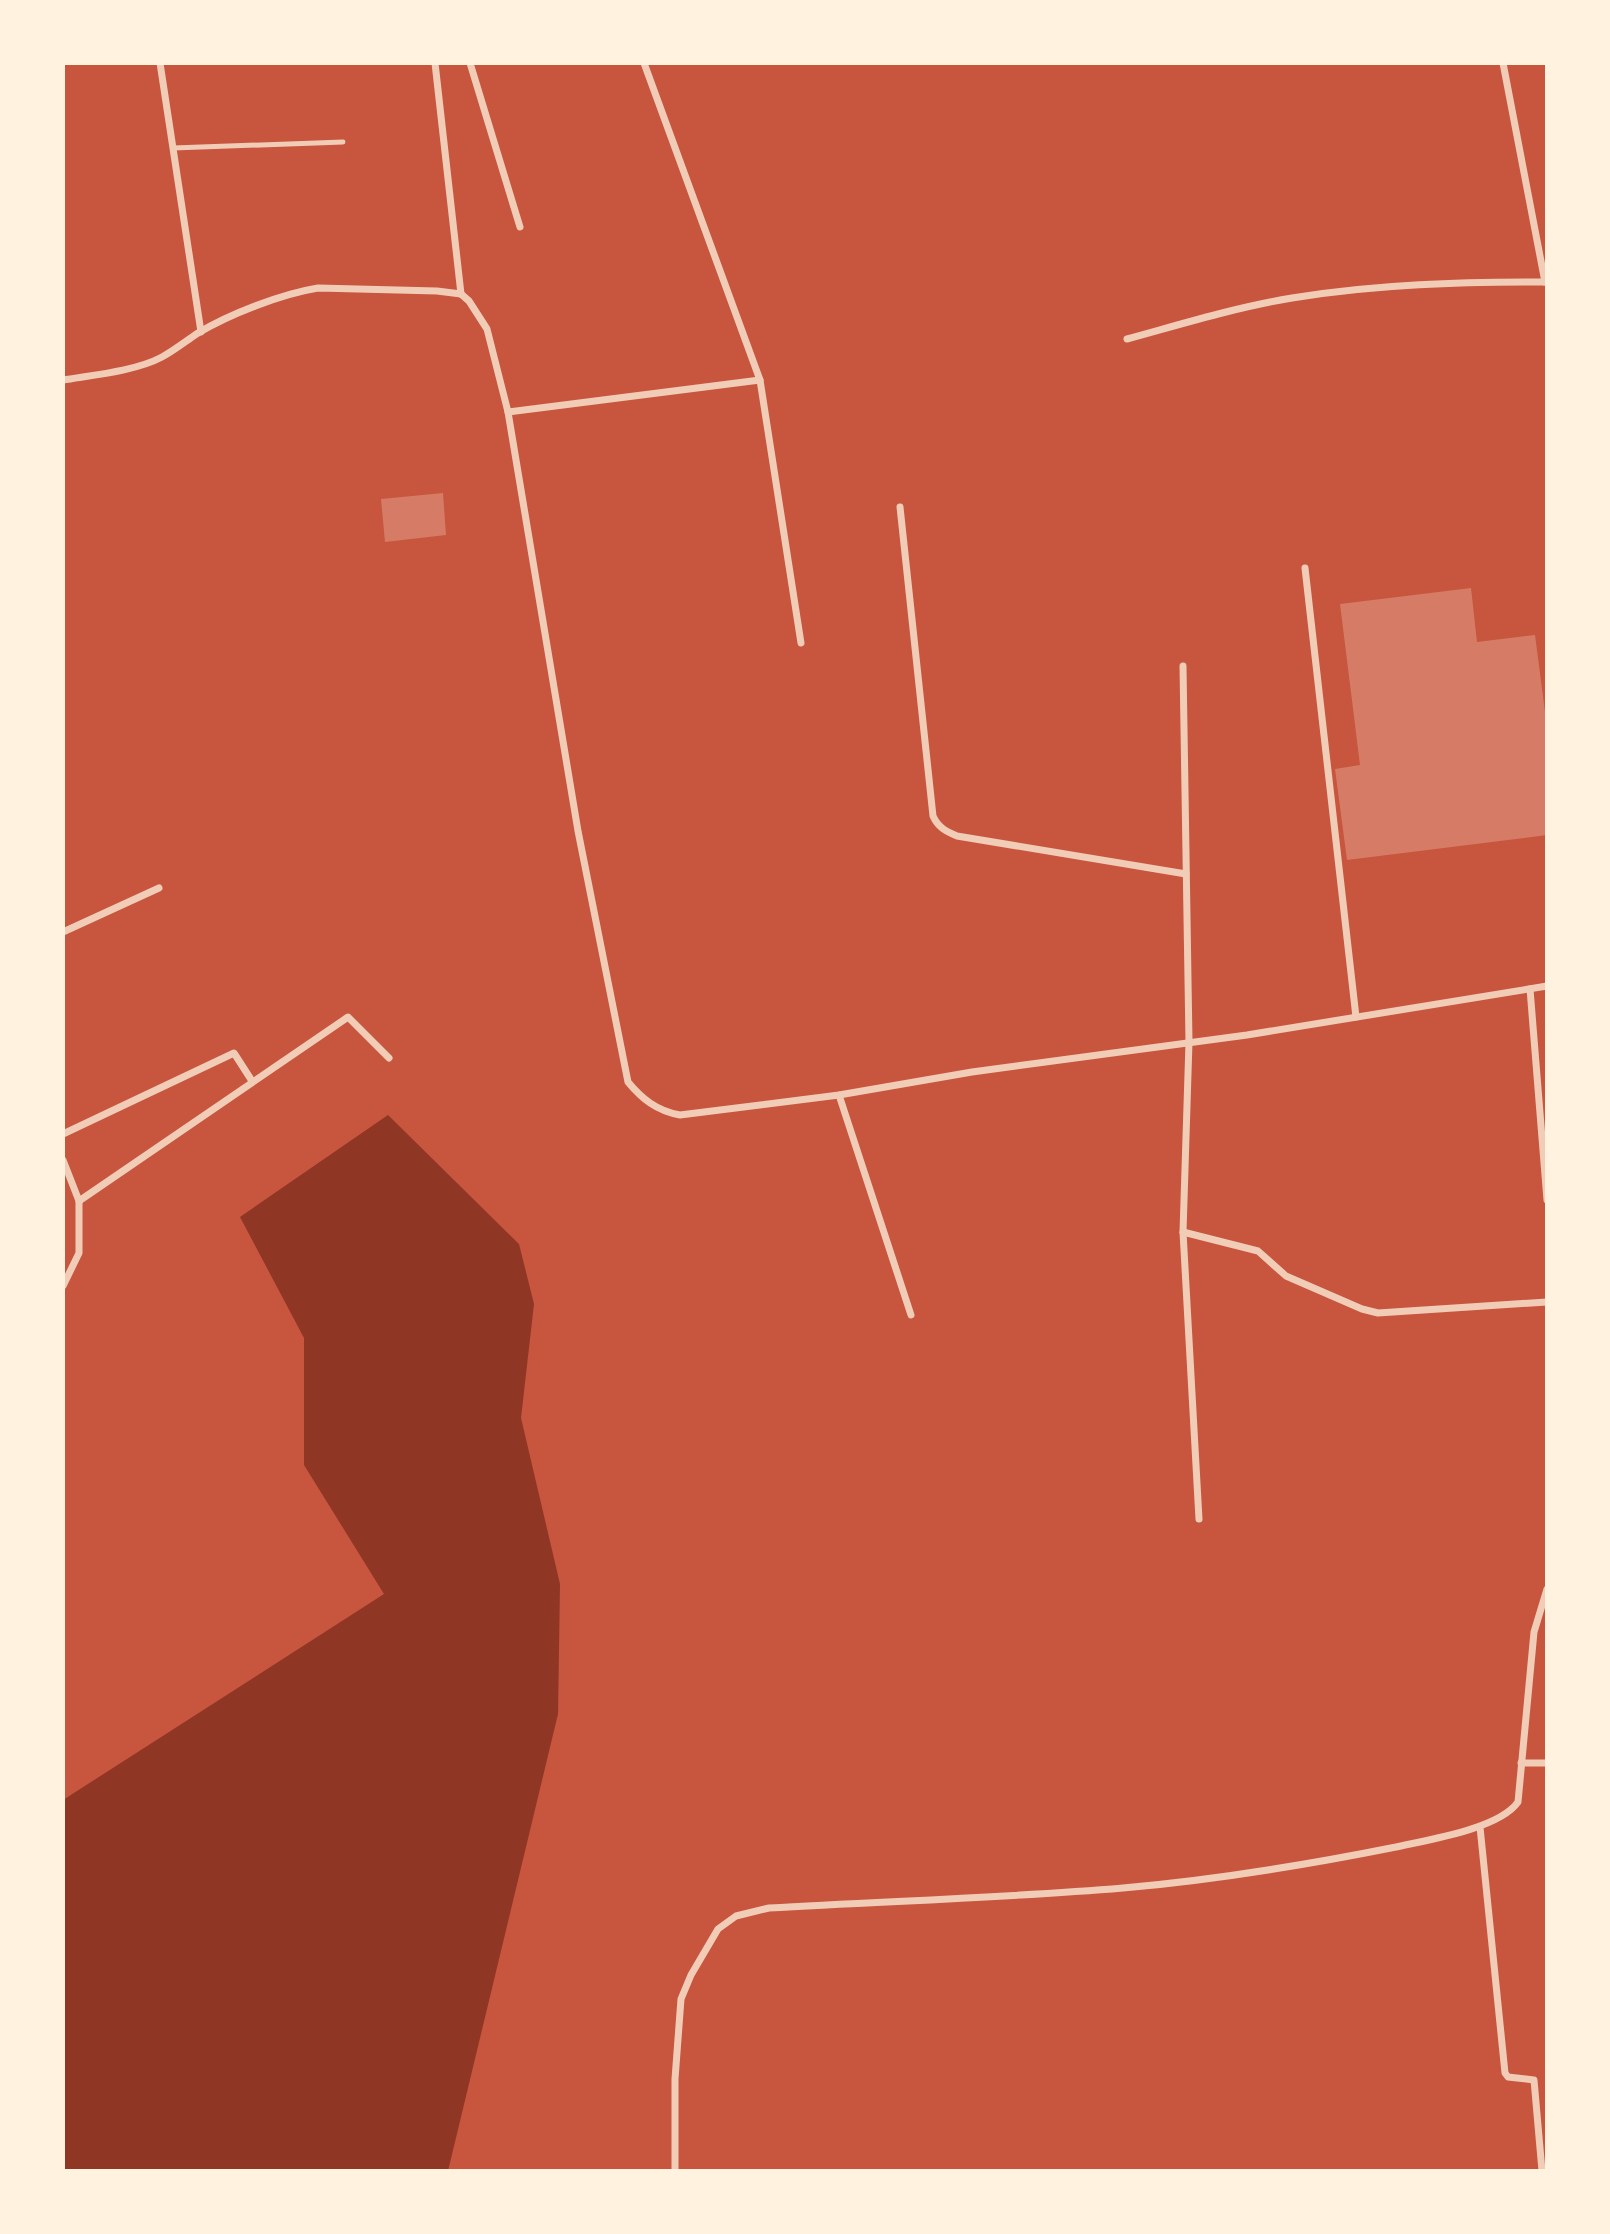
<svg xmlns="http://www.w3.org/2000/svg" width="1610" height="2234" font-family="'Fira Sans Condensed',sans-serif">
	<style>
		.water { fill: #8f3625 }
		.building { fill: #d67c66 }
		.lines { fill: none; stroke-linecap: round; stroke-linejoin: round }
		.service { stroke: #f1ccb7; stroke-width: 5 }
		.minor { stroke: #f1ccb7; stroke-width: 7 }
	</style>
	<rect width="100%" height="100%" fill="#c8553d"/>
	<path class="water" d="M388 1115 519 1244 534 1304 521 1418 560 1584 558 1714 448 2171H63V1800L384 1594 304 1465V1338L240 1217Z"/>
	<g class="building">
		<path d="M443 493 446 535 385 542 381 499Z"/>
		<path d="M1471 588 1477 642 1535 635 1547 727V835L1347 860 1335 769 1360 765 1340 604Z"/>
	</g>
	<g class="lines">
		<path class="service" d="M173 148 343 142"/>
		<g class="minor">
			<path d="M160 63 201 332"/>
			<path d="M435 63 461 294"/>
			<path d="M470 63 520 227"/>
			<path d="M644 63 760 380 801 643"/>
			<path d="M1503 63 1545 282"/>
			<path d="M1127 339C1182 324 1237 307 1292 298 1377 284 1461 282 1547 282"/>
			<path d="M63 380C93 375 136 371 162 357 175 350 186 341 198 333 230 314 281 294 318 288L437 291 461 294 469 301 487 329 508 412 578 831 628 1082C642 1099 657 1111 680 1115L839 1095 972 1072 1247 1035 1547 986"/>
			<path d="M508 412 760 380"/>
			<path d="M900 507 933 816C938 827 945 831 957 836L1186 874"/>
			<path d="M1305 568 1356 1017"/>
			<path d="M1183 666 1189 1042 1183 1232 1199 1519"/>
			<path d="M63 932 159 888"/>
			<path d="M1530 989 1547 1200"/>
			<path d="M839 1095 911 1315"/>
			<path d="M63 1134 234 1053 252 1081"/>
			<path d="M63 1160 79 1201V1253L63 1286"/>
			<path d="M79 1201 348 1017 389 1058"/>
			<path d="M1183 1232 1258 1251 1286 1276 1362 1309 1378 1313 1547 1302"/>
			<path d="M1521 1763H1547"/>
			<path d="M1480 1827 1505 2073 1508 2077 1534 2080 1542 2171"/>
			<path d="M675 2171V2079L681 1999 691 1975 718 1929 736 1916 769 1908C887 1901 1005 1898 1123 1888 1215 1880 1306 1865 1396 1847 1427 1840 1499 1829 1518 1802L1534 1632 1547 1589"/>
		</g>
	</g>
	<rect width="1610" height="2234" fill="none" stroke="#fff3e0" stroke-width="130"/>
</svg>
